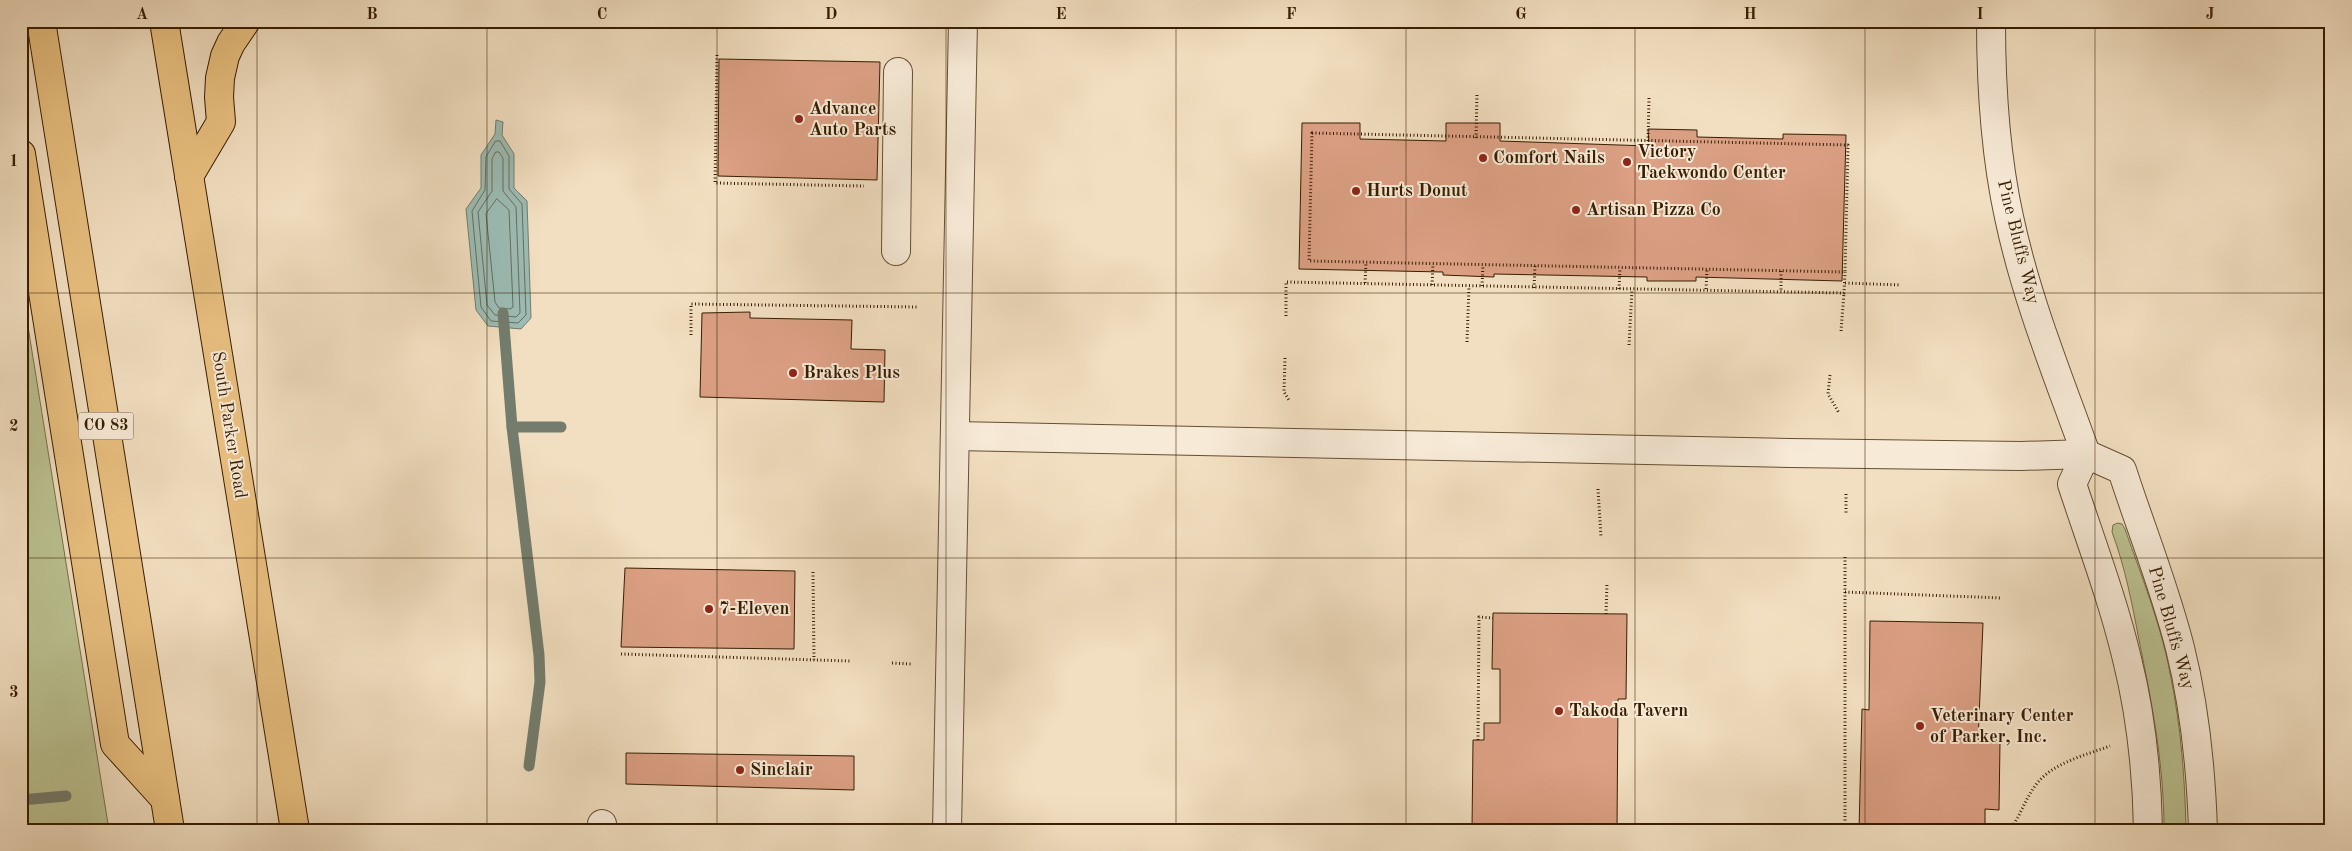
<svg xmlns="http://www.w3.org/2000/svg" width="2352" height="851" font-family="'Old Standard TT',serif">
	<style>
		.green { fill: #bbc292; stroke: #797049 }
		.water { fill: #9bbcb5; stroke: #737c6d }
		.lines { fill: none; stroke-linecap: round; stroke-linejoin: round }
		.shore { stroke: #696c5a; stroke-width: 1 }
		.stream { stroke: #737c6d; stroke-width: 11 }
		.building { fill: #dca084; stroke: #371d00 }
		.minor-casing { stroke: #664e30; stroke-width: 30 }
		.highway-casing { stroke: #371d00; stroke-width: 30 }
		.path { stroke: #371d00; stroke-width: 3; stroke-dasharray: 1 2.5; stroke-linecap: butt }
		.minor { stroke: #f7ead7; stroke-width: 28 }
		.highway { stroke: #e9c080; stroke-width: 28 }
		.grid { fill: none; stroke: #371d00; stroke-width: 1; stroke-opacity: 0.55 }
		.poi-dot { fill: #8f2418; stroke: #f7ead7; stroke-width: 2 }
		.labels { text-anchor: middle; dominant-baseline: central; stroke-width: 4; stroke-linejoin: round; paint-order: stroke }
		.shield { fill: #f7ead7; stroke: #715a40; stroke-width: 1 }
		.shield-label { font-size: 16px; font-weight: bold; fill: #371d00 }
		.poi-label { font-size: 18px; font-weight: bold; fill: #371d00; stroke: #f7ead7; text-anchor: start }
		.street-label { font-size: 18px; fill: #371d00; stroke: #f7ead7 }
		.neatline { fill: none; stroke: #371d00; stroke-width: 2 }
		.grid-label { font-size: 16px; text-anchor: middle; font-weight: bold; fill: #371d00 }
	</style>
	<rect width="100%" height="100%" fill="#f2dfc1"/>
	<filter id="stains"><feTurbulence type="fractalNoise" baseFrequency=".004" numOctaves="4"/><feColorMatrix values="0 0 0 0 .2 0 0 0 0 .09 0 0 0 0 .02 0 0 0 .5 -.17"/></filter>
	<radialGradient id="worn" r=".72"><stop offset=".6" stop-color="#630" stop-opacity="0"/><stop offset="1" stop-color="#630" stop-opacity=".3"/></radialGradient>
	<g class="green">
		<path d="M21 283 109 830H21Z"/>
		<path d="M2118 523 2122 524 2125 529C2142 578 2162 627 2171 678 2181 728 2185 779 2186 830H2164C2164 765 2152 703 2139 640 2132 603 2125 567 2112 532L2113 525Z"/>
	</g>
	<path class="water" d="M496 120 503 122 502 135 514 154V188L527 201 531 318 521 329 488 326 476 310 466 209 481 188V155L495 134Z"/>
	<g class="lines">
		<g class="shore">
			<path d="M496 141H500L509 156V189L522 204 526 315 518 323 491 321 481 307 472 211 485 190 486 157Z"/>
			<path d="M496 152H499L503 158V191L516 207 520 313 516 317 495 315 487 305 478 212 492 191V159Z"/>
			<path d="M497 199 509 210 513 307 510 309 499 308 495 302 486 214Z"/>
		</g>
		<g class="stream">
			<path d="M503 313 512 427 539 655 540 682 529 766"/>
			<path d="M512 427H561"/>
			<path d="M21 800 66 796"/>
		</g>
	</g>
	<g class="building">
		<path d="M719 59 880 62 877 180 718 176Z"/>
		<path d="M1302 123H1360V139L1446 141V123H1500V141L1649 146 1648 129 1697 130V137L1783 139V134L1846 135 1842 281 1696 277V281H1647V277L1494 274V277L1443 275V272L1299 269Z"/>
		<path d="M750 312V318L852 320 851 349 885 350 884 402 700 397 702 313Z"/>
		<path d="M625 568 795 571 794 649 621 647Z"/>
		<path d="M1493 613 1627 614 1626 699H1618L1617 830H1472L1473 740H1484V723H1500V669H1492Z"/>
		<path d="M1870 621 1983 623 1978 742H2000L1999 810 1985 809V830H1859L1862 709 1869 710Z"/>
		<path d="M626 753 854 756V790L626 784Z"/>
	</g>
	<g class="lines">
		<defs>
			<g id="minor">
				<path d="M1991 21C1991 87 1995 153 2009 217 2026 298 2058 376 2086 454L2072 484C2091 542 2113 600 2127 659 2141 715 2147 772 2148 830"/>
				<path d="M896 251 898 72"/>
				<path d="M955 436 1790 453 2021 456 2086 454 2122 470C2141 529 2165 588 2180 648 2195 708 2201 769 2203 830"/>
				<path d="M602 824 603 830"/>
				<path d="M947 830 963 21"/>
			</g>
			<g id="highway">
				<path d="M41 21 170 830"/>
				<path d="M164 21 295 830"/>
				<path d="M21 154 115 744 165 799"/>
				<path d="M189 176 221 122 219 97 220 78 225 56 231 43 246 21"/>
			</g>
		</defs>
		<use href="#minor" class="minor-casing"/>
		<use href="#highway" class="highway-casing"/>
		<g class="path">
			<path d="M717 55 715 183 864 186"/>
			<path d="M1312 133 1848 145 1845 272 1309 261Z"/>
			<path d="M1476 138 1477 93"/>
			<path d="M1648 141 1649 98"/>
			<path d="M1781 271V291"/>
			<path d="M1365 283 1366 263"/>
			<path d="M1845 283 1901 285"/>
			<path d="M1432 285 1433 264"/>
			<path d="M1482 286 1483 265"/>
			<path d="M1534 288 1535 266"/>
			<path d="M1619 289 1620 268"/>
			<path d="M1706 289 1707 270"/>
			<path d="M1286 316V282L1844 293 1845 272"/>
			<path d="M1841 331 1844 293"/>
			<path d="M691 335V304L918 307"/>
			<path d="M1467 342 1469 286"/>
			<path d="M1629 345 1632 290"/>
			<path d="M1285 358 1284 392 1289 400"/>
			<path d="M1830 375 1828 394 1839 413"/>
			<path d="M1598 489 1601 537"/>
			<path d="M1846 494V513"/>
			<path d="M1845 557V830"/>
			<path d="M813 572 814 660"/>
			<path d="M1845 592 2002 598"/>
			<path d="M1606 614 1607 583"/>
			<path d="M621 654 850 661"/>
			<path d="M892 663 912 664"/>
			<path d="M1478 740 1479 617 1493 618"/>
			<path d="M2010 830C2020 816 2025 800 2035 786 2051 763 2086 755 2110 746"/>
		</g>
		<use href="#minor" class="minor"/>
		<use href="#highway" class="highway"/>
	</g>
	<path class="grid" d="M257 21V830M487 21V830M717 21V830M946 21V830M1176 21V830M1406 21V830M1635 21V830M1865 21V830M2095 21V830M21 293H2331M21 558H2331"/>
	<g class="poi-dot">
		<circle cx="799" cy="119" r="5"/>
		<circle cx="1483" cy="158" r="5"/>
		<circle cx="1627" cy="162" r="5"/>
		<circle cx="1356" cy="191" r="5"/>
		<circle cx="1576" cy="210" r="5"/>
		<circle cx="793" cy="373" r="5"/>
		<circle cx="709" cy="609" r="5"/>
		<circle cx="1559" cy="711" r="5"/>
		<circle cx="1920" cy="726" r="5"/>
		<circle cx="740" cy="770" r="5"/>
	</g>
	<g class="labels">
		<rect class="shield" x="78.5" y="412.5" width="55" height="27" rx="4"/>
		<g class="shield-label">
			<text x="106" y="426">CO 83</text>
		</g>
		<g class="poi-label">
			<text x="809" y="109">Advance<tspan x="809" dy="21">Auto Parts</tspan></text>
			<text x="1637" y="152">Victory<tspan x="1637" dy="21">Taekwondo Center</tspan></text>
			<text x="1493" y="158">Comfort Nails</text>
			<text x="1366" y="191">Hurts Donut</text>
			<text x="1586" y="210">Artisan Pizza Co</text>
			<text x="803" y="373">Brakes Plus</text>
			<text x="719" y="609">7-Eleven</text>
			<text x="1569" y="711">Takoda Tavern</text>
			<text x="1930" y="716">Veterinary Center<tspan x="1930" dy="21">of Parker, Inc.</tspan></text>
			<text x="750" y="770">Sinclair</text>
		</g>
		<g class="street-label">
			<text transform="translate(2018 242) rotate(76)">Pine Bluffs Way</text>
			<text transform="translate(229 425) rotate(81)">South Parker Road</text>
			<text transform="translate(2171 628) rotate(74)">Pine Bluffs Way</text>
		</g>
	</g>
	<rect width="2352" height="851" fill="none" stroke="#f2dfc1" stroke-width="55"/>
	<rect x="28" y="28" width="2296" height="796" class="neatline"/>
	<g class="grid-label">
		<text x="142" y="19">A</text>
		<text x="372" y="19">B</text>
		<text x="602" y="19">C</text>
		<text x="831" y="19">D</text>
		<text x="1061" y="19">E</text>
		<text x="1291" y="19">F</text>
		<text x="1521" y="19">G</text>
		<text x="1750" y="19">H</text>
		<text x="1980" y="19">I</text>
		<text x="2210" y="19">J</text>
		<text x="14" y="166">1</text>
		<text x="14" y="431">2</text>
		<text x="14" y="697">3</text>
	</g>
	<rect width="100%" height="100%" filter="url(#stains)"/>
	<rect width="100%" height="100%" fill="url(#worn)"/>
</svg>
